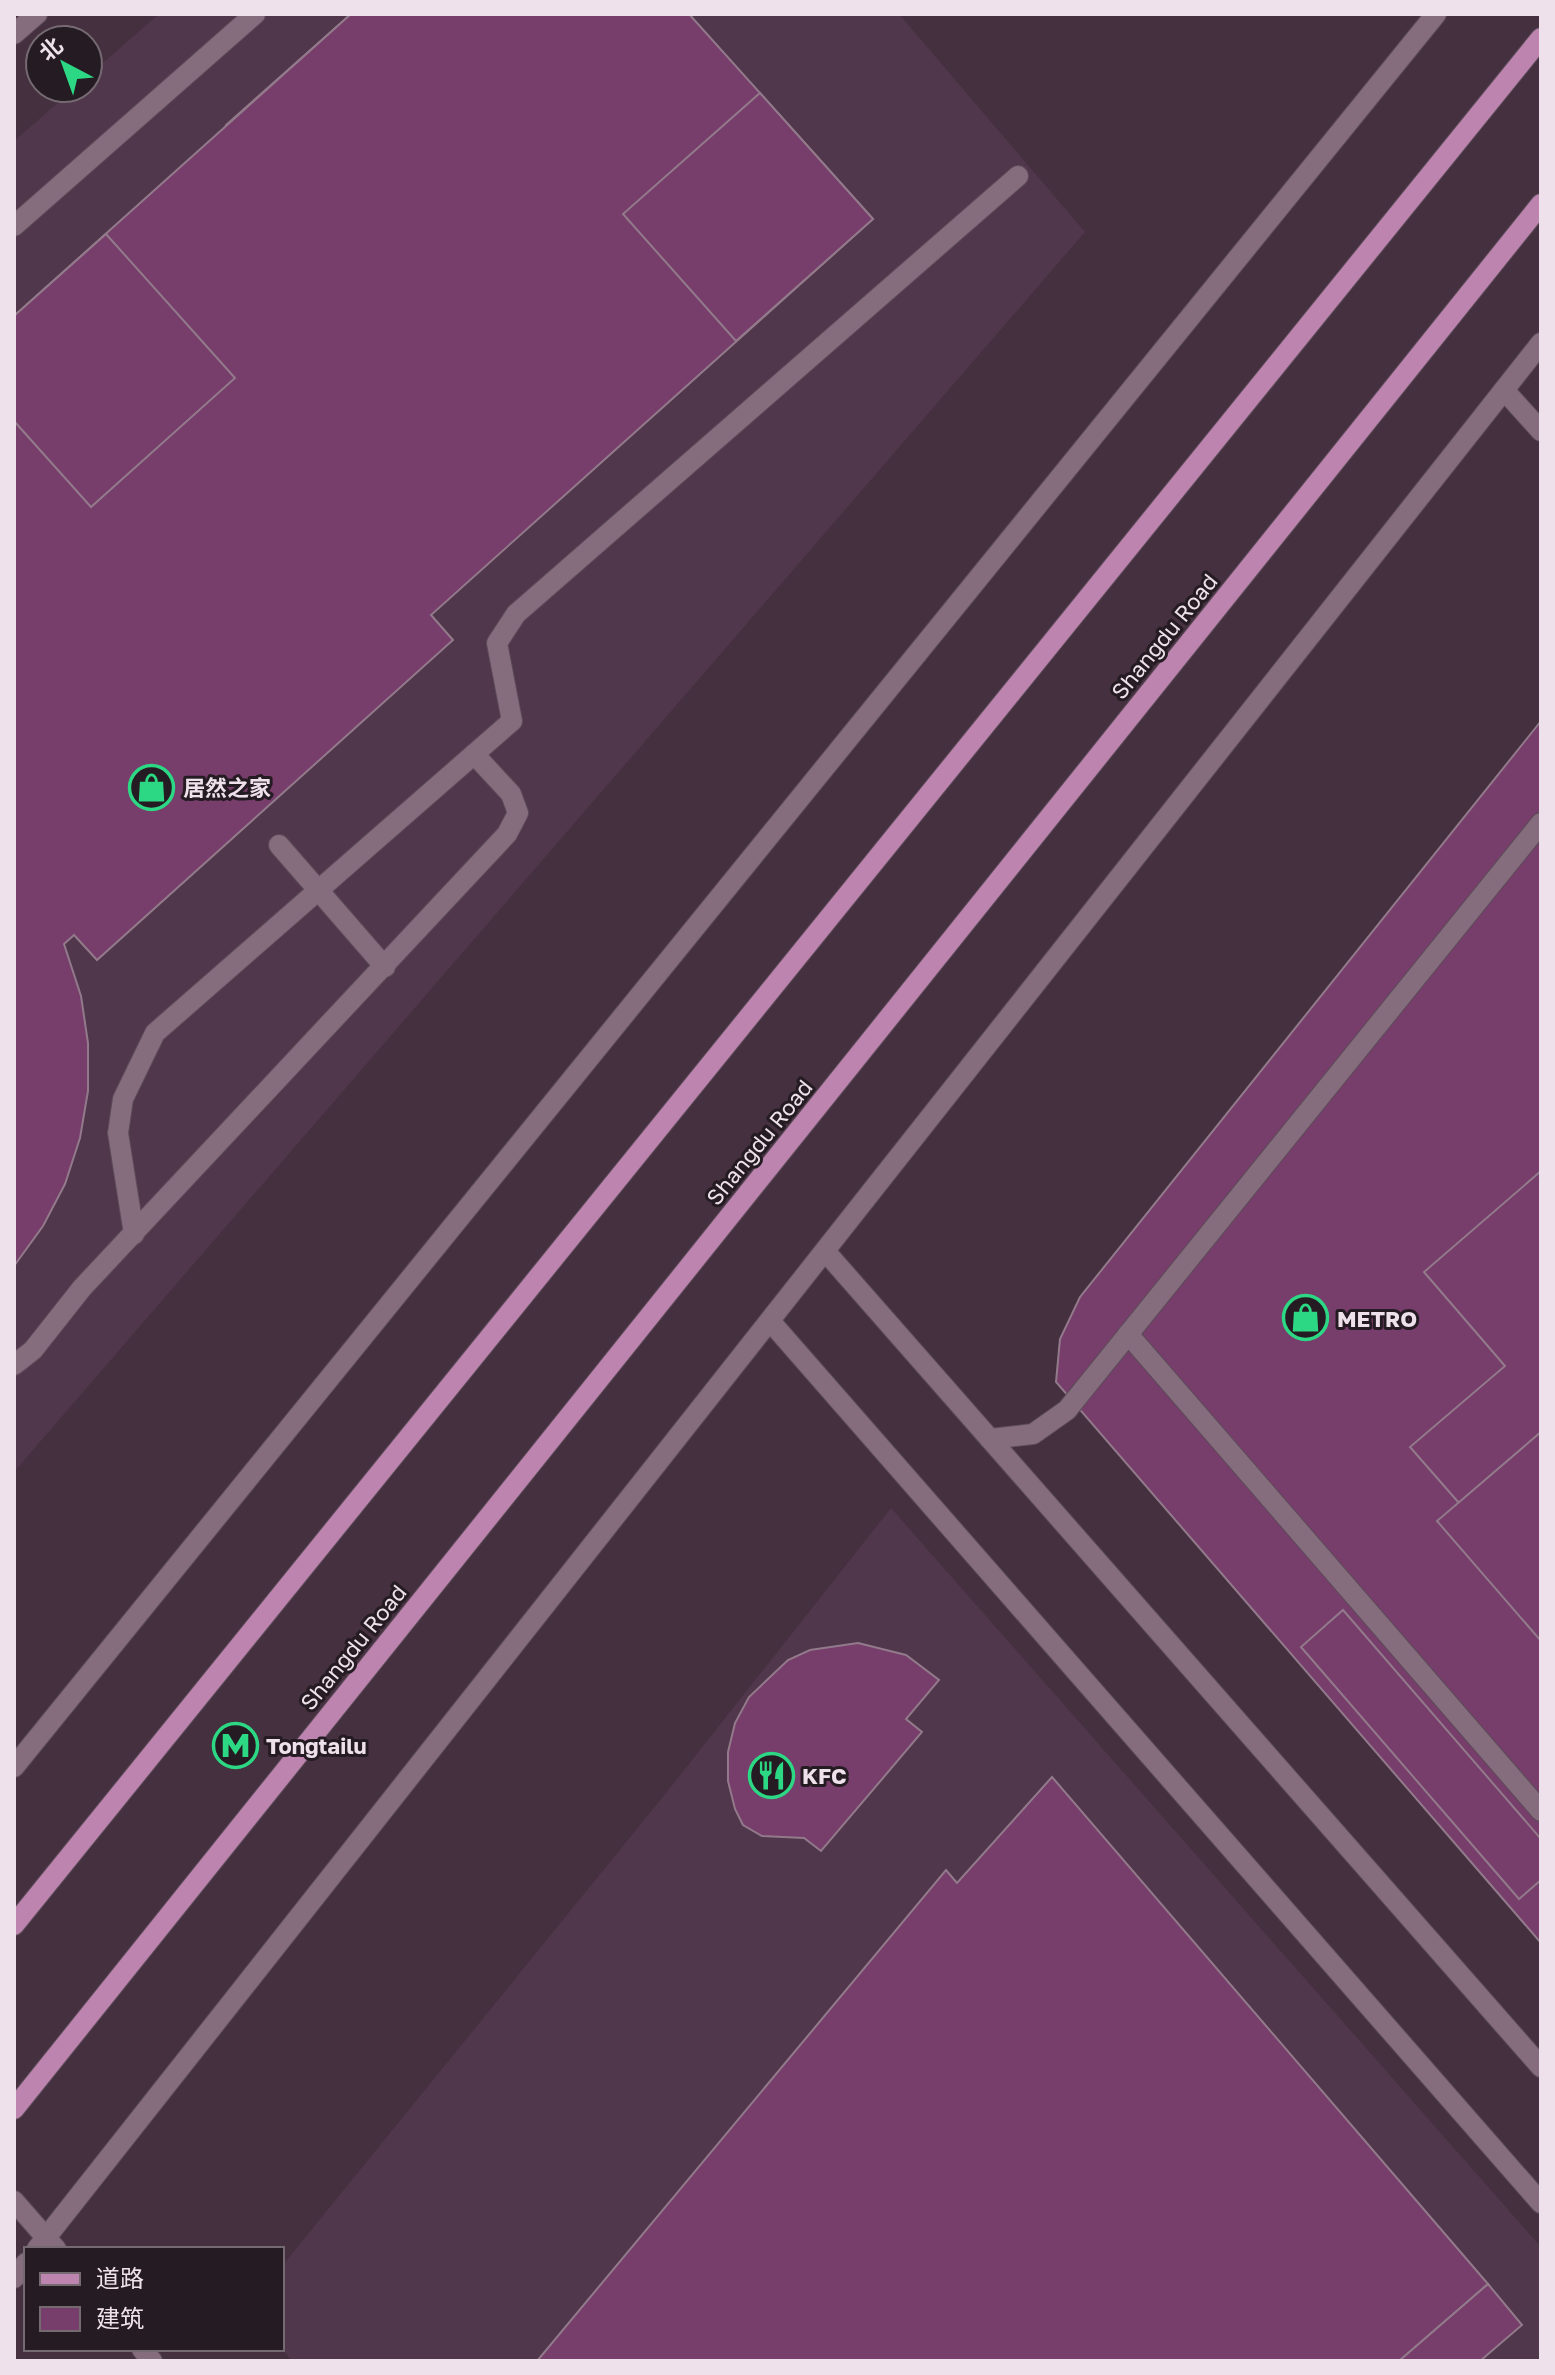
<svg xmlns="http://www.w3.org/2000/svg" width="1555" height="2375" font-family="'Golos Text','Noto Sans SC',sans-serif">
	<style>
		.built { fill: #51374b }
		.building { fill: #773d6b; stroke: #927a8b; stroke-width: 2 }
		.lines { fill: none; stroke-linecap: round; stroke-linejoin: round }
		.service-casing { stroke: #5d4c59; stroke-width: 22 }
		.minor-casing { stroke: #5d4c59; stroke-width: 22 }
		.tertiary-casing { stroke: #5d4c59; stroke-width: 22 }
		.primary-casing { stroke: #5d4c59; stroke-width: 22 }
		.service { stroke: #856d7e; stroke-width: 20 }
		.minor { stroke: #856d7e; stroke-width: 20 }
		.tertiary { stroke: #856d7e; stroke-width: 20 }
		.primary { stroke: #be84b0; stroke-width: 20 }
		.labels { text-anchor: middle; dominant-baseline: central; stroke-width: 6; stroke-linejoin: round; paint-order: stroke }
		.street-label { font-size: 22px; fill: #efe1eb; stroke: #251b22 }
		.poi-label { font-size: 22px; font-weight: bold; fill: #efe1eb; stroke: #251b22; text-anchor: start }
	</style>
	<rect width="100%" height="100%" fill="#44303f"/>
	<g class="built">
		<path d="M159 14H899L1085 232 14 1472V141L75 88H88V76Z"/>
		<path d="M891 1508 1541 2247V2361H292L282 2349V2266L666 1793Z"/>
	</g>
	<g class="building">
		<path d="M351 14H366L496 158 362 277 226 125Z"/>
		<path d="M351 14H689L873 219 431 615 453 640 97 960 74 935 64 944 81 996 88 1043V1091L80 1138 65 1184 43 1226 14 1266V316Z"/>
		<path d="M760 93 873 219 736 341 623 214Z"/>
		<path d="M106 234 235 378 91 507 14 421V316Z"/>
		<path d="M1541 721V1943L1056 1382 1060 1339 1080 1297Z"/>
		<path d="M1541 1171V1432L1459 1503 1410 1447 1505 1366 1424 1272Z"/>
		<path d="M1541 1432V1641L1437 1521Z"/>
		<path d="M1343 1610 1541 1839V1880L1519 1899 1301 1647Z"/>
		<path d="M858 1643 906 1655 939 1680 906 1719 922 1732 821 1851 804 1838 762 1836 743 1825 735 1809 728 1781V1752L735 1723 749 1697 788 1660 810 1650Z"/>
		<path d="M1052 1777 1488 2284 1399 2361H537L946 1870 957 1883Z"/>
		<path d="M1488 2284 1522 2325 1480 2361H1399Z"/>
	</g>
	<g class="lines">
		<defs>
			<g id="service">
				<path d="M14 226 255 14"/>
				<path d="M279 845 385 967"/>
				<path d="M134 1234 118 1133 123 1099 155 1033 512 721 497 643 516 614 1018 176"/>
				<path d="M825 1251 1541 2067"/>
				<path d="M770 1321 1541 2203"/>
				<path d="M1128 1334 1541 1811"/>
				<path d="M14 1365 33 1350 82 1288 507 834 518 813 511 794 474 754"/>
				<path d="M990 1439 1033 1434 1067 1410 1541 823"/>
			</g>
			<g id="minor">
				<path d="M14 34 37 14"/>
				<path d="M1504 390 1541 431"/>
				<path d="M14 1767 1436 14"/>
				<path d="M37 2249 1541 343"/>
				<path d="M14 2278 26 2263"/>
			</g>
			<g id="tertiary">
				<path d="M14 2201 56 2249"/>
				<path d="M142 2349 152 2361"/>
			</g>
			<g id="primary">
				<path d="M14 1925 1541 38"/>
				<path d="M14 2109 1541 204"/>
			</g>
		</defs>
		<use href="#service" class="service-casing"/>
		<use href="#minor" class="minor-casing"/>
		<use href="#tertiary" class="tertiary-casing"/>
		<use href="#primary" class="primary-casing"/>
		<use href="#service" class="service"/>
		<use href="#minor" class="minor"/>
		<use href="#tertiary" class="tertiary"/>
		<use href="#primary" class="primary"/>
	</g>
	<defs>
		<symbol id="shop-ring" viewBox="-11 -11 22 22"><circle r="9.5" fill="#251b22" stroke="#2cd884" stroke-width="1.5"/><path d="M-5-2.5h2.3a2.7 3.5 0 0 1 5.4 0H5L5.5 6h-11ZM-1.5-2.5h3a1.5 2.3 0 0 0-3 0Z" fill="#2cd884"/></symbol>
		<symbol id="metro-ring" viewBox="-11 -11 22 22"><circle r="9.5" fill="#251b22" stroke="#2cd884" stroke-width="1.5"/><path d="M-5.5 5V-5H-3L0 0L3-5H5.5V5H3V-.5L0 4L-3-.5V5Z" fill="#2cd884"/></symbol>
		<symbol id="restaurant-ring" viewBox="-11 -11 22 22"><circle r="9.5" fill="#251b22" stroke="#2cd884" stroke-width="1.5"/><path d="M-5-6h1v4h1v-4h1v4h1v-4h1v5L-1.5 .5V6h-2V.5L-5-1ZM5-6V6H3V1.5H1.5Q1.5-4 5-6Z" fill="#2cd884"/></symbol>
	</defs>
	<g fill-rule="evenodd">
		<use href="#shop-ring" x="126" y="762" width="51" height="51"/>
		<use href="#shop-ring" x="1280" y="1292" width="51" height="51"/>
		<use href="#metro-ring" x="210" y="1720" width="51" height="51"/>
		<use href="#restaurant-ring" x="746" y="1750" width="51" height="51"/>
	</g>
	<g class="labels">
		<g class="street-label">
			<text transform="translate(1164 636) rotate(-51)">Shangdu Road</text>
			<text transform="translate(759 1142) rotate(-51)">Shangdu Road</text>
			<text transform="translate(353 1647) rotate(-51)">Shangdu Road</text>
		</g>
		<g class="poi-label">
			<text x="183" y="787">居然之家</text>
			<text x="1337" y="1318">METRO</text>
			<text x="266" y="1745">Tongtailu</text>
			<text x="802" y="1775">KFC</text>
		</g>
	</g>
	<rect width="1555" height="2375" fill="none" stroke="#efe1eb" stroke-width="32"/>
	<rect x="24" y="2247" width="260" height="104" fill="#251b22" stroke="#766a72" stroke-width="2"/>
	<rect x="40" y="2273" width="40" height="12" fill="#be84b0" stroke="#766a72" stroke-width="2"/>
	<text x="96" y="2287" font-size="24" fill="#efe1eb">道路</text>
	<rect x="40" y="2307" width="40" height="24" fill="#773d6b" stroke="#766a72" stroke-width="2"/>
	<text x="96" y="2327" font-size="24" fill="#efe1eb">建筑</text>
	<g transform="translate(64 64) rotate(319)"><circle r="38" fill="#251b22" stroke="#766a72" stroke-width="2"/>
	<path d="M0-6L14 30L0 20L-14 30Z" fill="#2cd884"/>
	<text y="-12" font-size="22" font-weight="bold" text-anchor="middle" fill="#efe1eb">北</text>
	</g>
</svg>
